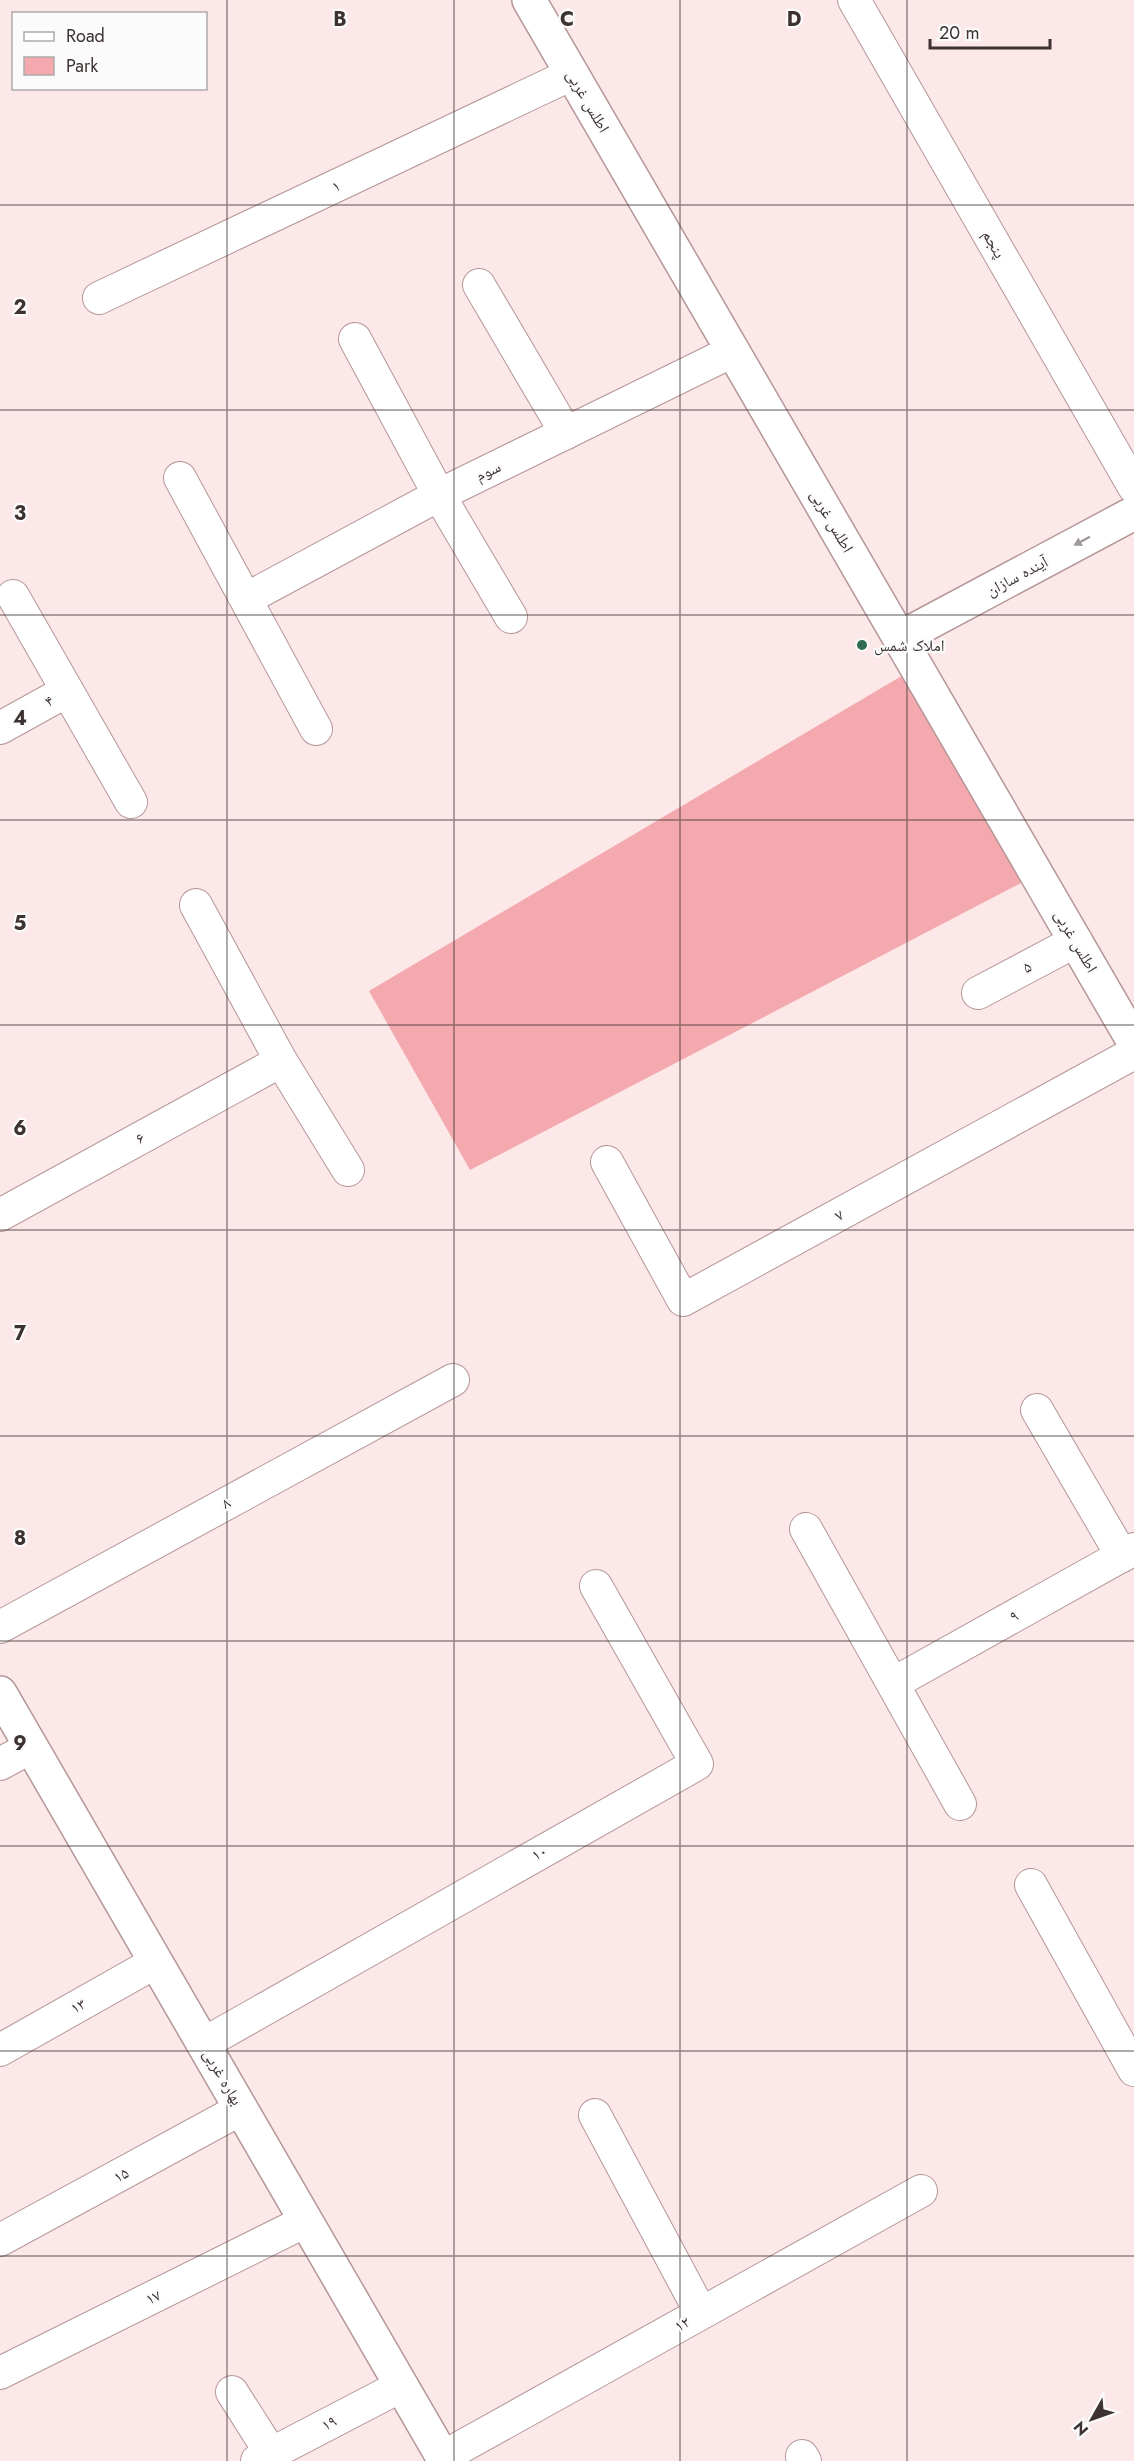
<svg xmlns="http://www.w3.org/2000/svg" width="1134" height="2461" font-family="Jost,'Noto Naskh Arabic',sans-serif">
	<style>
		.green { fill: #f3a9ae }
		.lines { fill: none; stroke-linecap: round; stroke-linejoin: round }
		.street-casing { stroke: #b59697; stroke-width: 34 }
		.secondary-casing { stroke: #b59697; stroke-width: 36 }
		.street { stroke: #fff; stroke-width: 32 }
		.secondary { stroke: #fff; stroke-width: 33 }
		.oneway { fill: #9e9898 }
		.grid { fill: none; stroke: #3d3131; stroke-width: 1.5; stroke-opacity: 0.55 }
		.poi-dot { fill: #316b54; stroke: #fbfbfb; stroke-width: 2 }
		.labels { text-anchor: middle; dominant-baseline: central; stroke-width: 4.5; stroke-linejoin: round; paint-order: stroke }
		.street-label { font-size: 16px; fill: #3d3131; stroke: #fbfbfb }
		.poi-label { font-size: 16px; fill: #3d3131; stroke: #fbfbfb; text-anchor: start }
		.grid-label { font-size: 20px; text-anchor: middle; font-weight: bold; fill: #3d3131; stroke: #fbfbfb; stroke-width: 4.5; stroke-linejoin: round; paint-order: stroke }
	</style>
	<rect width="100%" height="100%" fill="#fce8e9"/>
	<path class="green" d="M905 674 1023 882 470 1170 369 991Z"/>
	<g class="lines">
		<defs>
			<g id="street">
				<path d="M854 0 1134 487"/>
				<path d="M479 285 566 433"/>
				<path d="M99 298 572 74"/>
				<path d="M355 339 439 495 511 617"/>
				<path d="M180 478 316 729"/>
				<path d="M13 596 131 802"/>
				<path d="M246 599 439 495 733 351"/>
				<path d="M0 728 67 691"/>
				<path d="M196 905 281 1061 348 1170"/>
				<path d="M978 993 1076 941"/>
				<path d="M607 1162 683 1300 1134 1053"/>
				<path d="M0 1215 281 1061"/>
				<path d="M1037 1410 1122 1556"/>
				<path d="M806 1529 960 1804"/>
				<path d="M0 1627 453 1380"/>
				<path d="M894 1683 1134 1549"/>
				<path d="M0 1764 31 1747"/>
				<path d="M1031 1885 1134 2070"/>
				<path d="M203 2044 697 1764 596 1586"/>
				<path d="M0 2050 156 1962"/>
				<path d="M595 2115 701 2313"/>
				<path d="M0 2240 241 2109"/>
				<path d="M0 2373 306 2221"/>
				<path d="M232 2392 276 2461"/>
				<path d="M802 2456 805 2461"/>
				<path d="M443 2457 921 2191"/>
				<path d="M257 2461 401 2386"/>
			</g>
			<g id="secondary">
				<path d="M529 0 1134 1042"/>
				<path d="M900 638 1134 513"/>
				<path d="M0 1693 445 2461"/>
			</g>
		</defs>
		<use href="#street" class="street-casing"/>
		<use href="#secondary" class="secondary-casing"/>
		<use href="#street" class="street"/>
		<use href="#secondary" class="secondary"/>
	</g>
	<defs><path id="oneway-solid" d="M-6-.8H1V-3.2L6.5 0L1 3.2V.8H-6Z" transform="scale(1.5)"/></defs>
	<use class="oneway" href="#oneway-solid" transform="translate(1082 541) rotate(152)"/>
	<path class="grid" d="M227 0V2461M454 0V2461M680 0V2461M907 0V2461M0 205H1134M0 410H1134M0 615H1134M0 820H1134M0 1025H1134M0 1230H1134M0 1436H1134M0 1641H1134M0 1846H1134M0 2051H1134M0 2256H1134"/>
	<circle class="poi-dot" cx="862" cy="645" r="6"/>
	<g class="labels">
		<g class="street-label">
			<text transform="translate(588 101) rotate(60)">اطلس غربی</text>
			<text transform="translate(336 186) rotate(-25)">۱</text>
			<text transform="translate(994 244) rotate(60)">پنجم</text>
			<text transform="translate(488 471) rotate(-26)">سوم</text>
			<text transform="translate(832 521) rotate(60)">اطلس غربی</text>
			<text transform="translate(1017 576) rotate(-28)">آینده سازان</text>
			<text transform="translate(49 701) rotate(-29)">۴</text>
			<text transform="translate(1076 941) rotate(60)">اطلس غربی</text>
			<text transform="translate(1027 967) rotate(-28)">۵</text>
			<text transform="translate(140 1138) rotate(-29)">۶</text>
			<text transform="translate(839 1215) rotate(-29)">۷</text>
			<text transform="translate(226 1503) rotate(-29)">۸</text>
			<text transform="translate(1014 1616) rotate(-29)">۹</text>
			<text transform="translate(539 1853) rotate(-29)">۱۰</text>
			<text transform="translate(78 2006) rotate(-29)">۱۳</text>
			<text transform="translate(223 2077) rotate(60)">بهاره غربی</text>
			<text transform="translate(121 2175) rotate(-29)">۱۵</text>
			<text transform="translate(153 2297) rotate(-26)">۱۷</text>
			<text transform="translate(682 2324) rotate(-29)">۱۲</text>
			<text transform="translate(329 2423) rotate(-28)">۱۹</text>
		</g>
		<g class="poi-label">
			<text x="874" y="645">املاک شمس</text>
		</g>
	</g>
	<g class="grid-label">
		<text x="340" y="26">B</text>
		<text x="567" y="26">C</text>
		<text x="794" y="26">D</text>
		<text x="20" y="314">2</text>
		<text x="20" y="520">3</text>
		<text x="20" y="725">4</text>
		<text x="20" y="930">5</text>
		<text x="20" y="1135">6</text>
		<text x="20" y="1340">7</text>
		<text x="20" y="1545">8</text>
		<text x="20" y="1750">9</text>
	</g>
	<rect x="12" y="12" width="195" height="78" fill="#fbfbfb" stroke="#afaaaa" stroke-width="1.5"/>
	<rect x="24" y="32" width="30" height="9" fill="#ffffff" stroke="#afaaaa" stroke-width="1.5"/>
	<text x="66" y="42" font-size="18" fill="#3d3131">Road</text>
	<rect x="24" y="57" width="30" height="18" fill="#f3a9ae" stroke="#afaaaa" stroke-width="1.5"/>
	<text x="66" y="72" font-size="18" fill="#3d3131">Park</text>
	<g transform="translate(1092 2419) rotate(230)" stroke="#fbfbfb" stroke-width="4.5" paint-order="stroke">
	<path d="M0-4.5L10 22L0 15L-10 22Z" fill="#3d3131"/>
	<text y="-9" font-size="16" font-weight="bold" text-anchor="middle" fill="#3d3131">N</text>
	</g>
	<path d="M930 39v9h120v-9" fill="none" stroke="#3d3131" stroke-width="3"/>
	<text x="939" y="39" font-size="18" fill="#3d3131" stroke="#fbfbfb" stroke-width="4.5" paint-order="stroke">20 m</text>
</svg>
